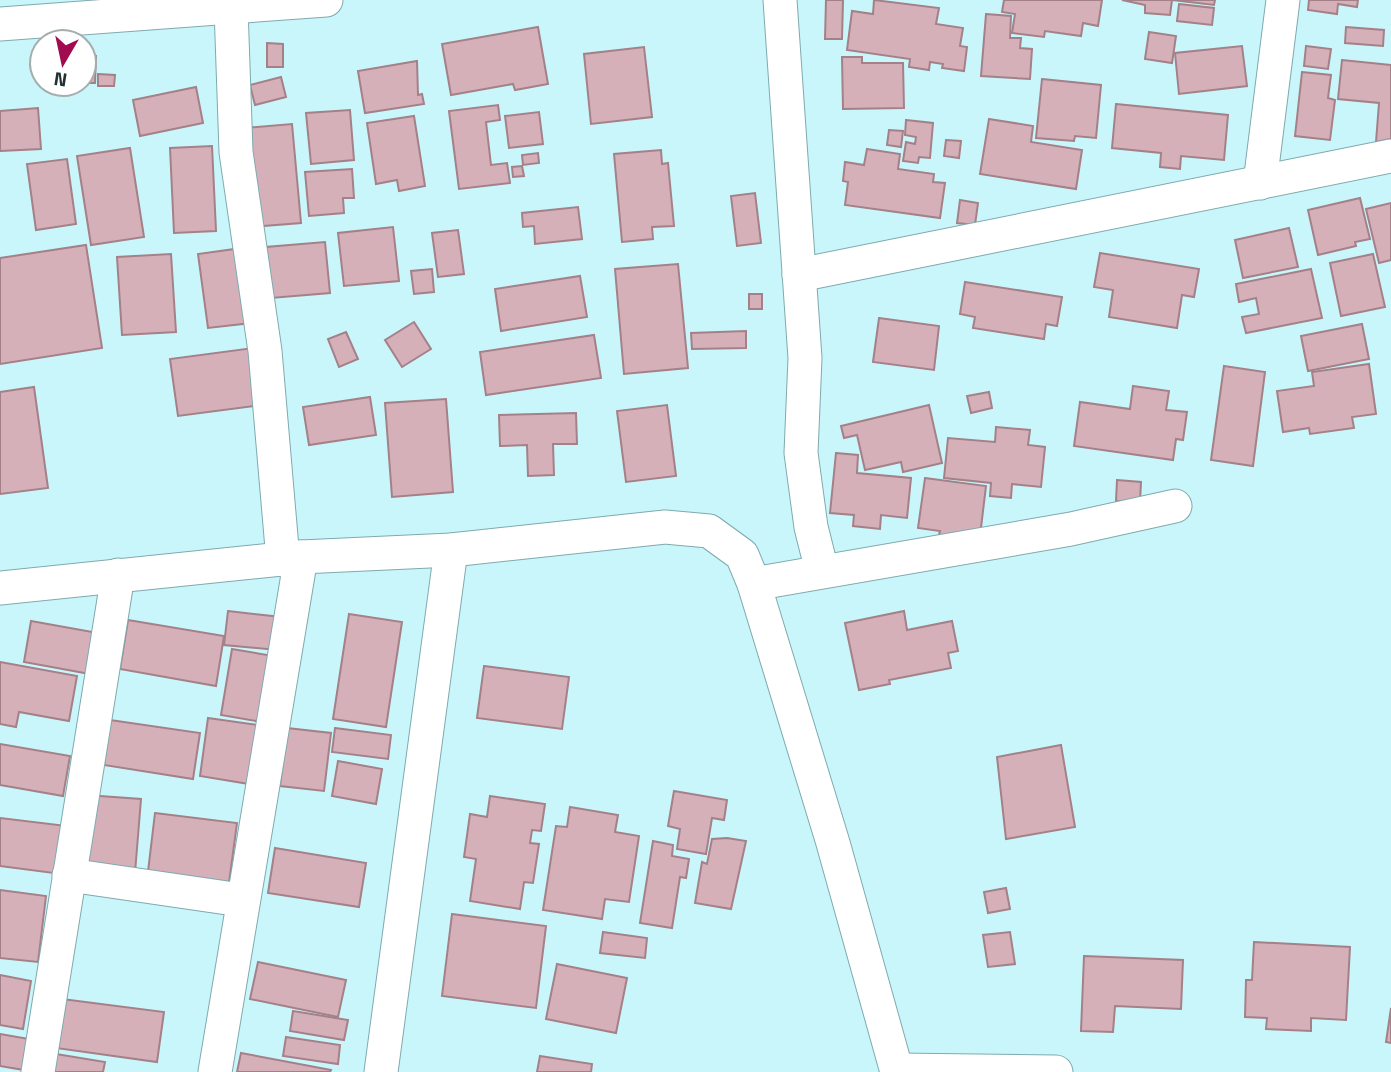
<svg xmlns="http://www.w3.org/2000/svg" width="1391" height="1072" font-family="'Titillium Web',sans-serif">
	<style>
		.building { fill: #d6b0b9; stroke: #a48089; stroke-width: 2 }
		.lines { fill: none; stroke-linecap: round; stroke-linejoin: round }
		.street-casing { stroke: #7faaae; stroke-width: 35 }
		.street { stroke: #fff; stroke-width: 33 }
	</style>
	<rect width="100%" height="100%" fill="#c9f6fa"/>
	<g class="building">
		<path d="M826 0H843L842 39H825Z"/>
		<path d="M874 0 939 8 936 24 963 28 960 46 967 47 964 71 942 68 943 64 930 62 929 70 909 67 910 59 847 50 852 11 873 14Z"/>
		<path d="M1004 0H1102L1098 26 1083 23 1081 36 1045 31 1044 37 1012 33 1015 14 1002 12Z"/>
		<path d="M1122 0H1215L1214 5 1172 0 1170 15 1145 13V5Z"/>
		<path d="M1309 0H1358L1357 7 1338 4 1337 14 1308 10Z"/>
		<path d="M1179 4 1214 8 1212 25 1177 21Z"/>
		<path d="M986 14 1011 16 1010 38H1021L1020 48 1032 49 1030 79 981 76Z"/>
		<path d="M538 27 548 84 515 90 513 84 451 95 442 44Z"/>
		<path d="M1346 27 1384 30 1383 46 1345 43Z"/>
		<path d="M1149 32 1176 36 1172 63 1145 59Z"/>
		<path d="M267 43 283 44V67H267Z"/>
		<path d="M1242 46 1247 86 1179 94 1175 53Z"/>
		<path d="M1306 46 1331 49 1328 69 1304 66Z"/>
		<path d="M644 47 652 117 591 124 584 54Z"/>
		<path d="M85 56H96L95 83H84Z"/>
		<path d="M842 57H862V63H903L904 108 843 109Z"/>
		<path d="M1342 60 1391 65V139L1376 142 1379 103 1338 99Z"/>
		<path d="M417 61 418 95 422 94 424 104 365 113 358 71Z"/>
		<path d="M1302 72 1331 75 1328 98 1335 100 1330 140 1295 136Z"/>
		<path d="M98 74 115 75 114 86H98Z"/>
		<path d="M281 77 286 97 255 105 250 85Z"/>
		<path d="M1042 79 1101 85 1096 138 1075 136 1074 141 1036 138Z"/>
		<path d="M196 87 203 123 140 136 133 100Z"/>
		<path d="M1116 104 1228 115 1224 160 1181 156 1180 169 1160 167 1161 153 1112 148Z"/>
		<path d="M498 105 500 120 486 122 491 165 507 163 510 183 459 189 449 111Z"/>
		<path d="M38 108 41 149 0 151V111Z"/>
		<path d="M350 110 354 160 311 164 306 113Z"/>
		<path d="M539 112 543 144 509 148 505 116Z"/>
		<path d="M414 116 425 186 399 191 397 180 376 184 367 123Z"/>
		<path d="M989 119 1033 126 1031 142 1082 150 1076 189 980 174Z"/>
		<path d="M906 120 933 123 930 158 919 157 918 163 903 161 906 142 915 144 916 137 905 135Z"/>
		<path d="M292 124 301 223 252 227 244 128Z"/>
		<path d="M889 130 903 131 901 147 887 145Z"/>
		<path d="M946 140 961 141 959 158 944 156Z"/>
		<path d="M212 146 216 231 174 233 170 148Z"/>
		<path d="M130 148 144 237 91 245 77 156Z"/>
		<path d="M867 149 900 154 898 169 934 174 933 182 945 183 940 218 845 205 848 182 843 181 845 162 864 165Z"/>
		<path d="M661 150 662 164 668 163 674 226 652 227 653 239 622 242 614 154Z"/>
		<path d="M538 153 539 163 523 165 522 155Z"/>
		<path d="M67 159 76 224 36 230 27 164Z"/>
		<path d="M522 166 524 176 513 177 512 167Z"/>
		<path d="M352 169 354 198H343L344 213 309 216 305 172Z"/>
		<path d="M755 193 761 243 737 246 731 196Z"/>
		<path d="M1360 198 1370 239 1355 242 1356 246 1318 255 1308 210Z"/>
		<path d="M960 200 978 203 975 225 957 223Z"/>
		<path d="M1391 203V260L1379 263 1366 209Z"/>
		<path d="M578 207 582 239 535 244 534 226 523 227 522 213Z"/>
		<path d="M393 227 399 281 344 286 338 233Z"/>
		<path d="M1289 228 1298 267 1243 278 1235 240Z"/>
		<path d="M458 230 464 274 438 277 432 233Z"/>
		<path d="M325 242 330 293 271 298 266 247Z"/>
		<path d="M86 245 102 348 0 364V258Z"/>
		<path d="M242 248 251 323 208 328 198 254Z"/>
		<path d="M1100 253 1199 269 1194 297 1182 295 1177 328 1109 317 1113 290 1094 287Z"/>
		<path d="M171 254 176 332 122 335 117 257Z"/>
		<path d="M1373 254 1385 307 1341 316 1330 263Z"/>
		<path d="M678 264 688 368 624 374 615 269Z"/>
		<path d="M432 269 434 292 414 294 411 271Z"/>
		<path d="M1311 269 1322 318 1246 333 1242 317 1259 314 1256 298 1239 302 1236 284Z"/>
		<path d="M580 276 587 317 501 331 495 289Z"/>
		<path d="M965 282 1062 297 1057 326 1046 324 1044 339 973 328 975 317 960 314Z"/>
		<rect x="749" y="294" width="13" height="15"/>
		<path d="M879 318 939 326 934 370 873 362Z"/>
		<path d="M414 322 431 349 402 367 385 340Z"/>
		<path d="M1362 324 1369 359 1308 371 1301 336Z"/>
		<path d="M746 331V348L692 349 691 333Z"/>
		<path d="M346 332 358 359 339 367 328 339Z"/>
		<path d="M594 335 601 378 486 395 480 352Z"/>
		<path d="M253 348 261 405 178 416 170 359Z"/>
		<path d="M1369 364 1376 414 1352 417 1354 428 1310 434 1309 428 1283 432 1277 391 1314 386 1312 372Z"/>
		<path d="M1224 366 1265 372 1253 466 1211 460Z"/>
		<path d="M1133 386 1169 391 1166 410 1187 412 1183 440 1176 439 1173 460 1074 446 1080 402 1130 409Z"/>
		<path d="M34 387 48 488 0 494V392Z"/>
		<path d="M989 392 992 408 971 413 967 396Z"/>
		<path d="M370 397 376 435 309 445 303 407Z"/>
		<path d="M446 399 453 492 392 497 385 403Z"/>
		<path d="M667 405 676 476 626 482 617 411Z"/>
		<path d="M929 405 942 463 903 472 901 462 865 470 857 435 844 438 841 426Z"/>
		<path d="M576 413 577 444H553L554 475 528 476 527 445 500 446 499 415Z"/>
		<path d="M996 427 1030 430 1028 445 1045 447 1041 487 1012 484 1011 498 990 496 991 483 944 478 948 438 995 442Z"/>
		<path d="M836 453 858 455 857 473 911 478 907 518 881 515 880 529 853 526 854 515 830 513Z"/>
		<path d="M925 478 986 486 980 536 938 539 940 531 918 528Z"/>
		<path d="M1117 480 1141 482 1140 502 1116 501Z"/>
		<path d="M228 611 281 617 277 650 224 645Z"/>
		<path d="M904 611 907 630 952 621 958 651 948 653 951 668 889 680 890 684 859 690 845 623Z"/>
		<path d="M349 614 402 622 386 727 333 719Z"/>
		<path d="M128 620 224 636 216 686 120 669Z"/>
		<path d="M31 621 98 633 90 674 24 662Z"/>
		<path d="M232 649 273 656 262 722 221 715Z"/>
		<path d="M0 662 77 676 69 721 19 712 16 727 0 724Z"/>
		<path d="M484 666 569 677 562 729 477 718Z"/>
		<path d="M208 718 257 725 249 784 200 776Z"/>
		<path d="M110 720 200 733 193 779 104 765Z"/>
		<path d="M287 728 331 733 324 791 280 786Z"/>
		<path d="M335 728 391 735 388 759 332 752Z"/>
		<path d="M0 744 70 756 63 796 0 785Z"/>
		<path d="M1061 745 1075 827 1006 839 997 757Z"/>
		<path d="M338 761 382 769 376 804 332 796Z"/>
		<path d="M674 791 727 800 724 820 712 818 706 854 677 849 680 829 668 826Z"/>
		<path d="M86 795 141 799 135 873 80 869Z"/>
		<path d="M490 796 545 804 541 831 532 830 530 843 539 844 533 883 524 882 520 909 470 901 476 859 464 857 470 814 487 817Z"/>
		<path d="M570 807 618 815 615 832 639 836 629 902 605 899 602 919 543 910 556 826 567 827Z"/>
		<path d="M155 813 237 823 228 890 147 880Z"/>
		<path d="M0 818 67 826 61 874 0 866Z"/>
		<path d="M727 838 746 841 731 909 695 903 702 862 707 864 712 839Z"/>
		<path d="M653 841 673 845 672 856 689 859 686 878 680 877 672 928 640 923Z"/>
		<path d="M275 848 366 863 359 907 268 893Z"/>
		<path d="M1006 888 1010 909 988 913 984 892Z"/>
		<path d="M0 890 46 896 38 962 0 958Z"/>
		<path d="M452 914 546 926 536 1008 442 996Z"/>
		<path d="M603 932 647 938 645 958 600 953Z"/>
		<path d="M1010 932 1015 964 988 967 983 935Z"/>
		<path d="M1254 942 1350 947 1346 1020 1311 1018V1031L1266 1029 1267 1018 1245 1017 1246 980H1252Z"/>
		<path d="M1084 956 1183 960 1181 1009 1115 1006 1113 1032 1081 1031Z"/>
		<path d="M258 962 346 980 338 1017 250 999Z"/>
		<path d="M557 964 627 978 616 1033 546 1019Z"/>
		<path d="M0 975 31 981 23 1029 0 1025Z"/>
		<path d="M62 999 164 1012 157 1062 56 1048Z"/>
		<path d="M1391 1008V1043L1386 1042Z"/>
		<path d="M293 1011 348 1020 344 1040 290 1031Z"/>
		<path d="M0 1034 29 1039 24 1070 0 1066Z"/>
		<path d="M286 1037 340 1045 338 1064 283 1056Z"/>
		<path d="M241 1053 331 1070 330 1072H237Z"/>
		<path d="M56 1054 105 1062 103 1072H53Z"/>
		<path d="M540 1056 592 1064 591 1072H537Z"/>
	</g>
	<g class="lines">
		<defs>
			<g id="street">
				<path d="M780 0 805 358 801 453 811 527 822 571"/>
				<path d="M231 8 236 152 265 351 283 560"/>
				<path d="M0 24 326 0"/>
				<path d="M1260 183 1283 0"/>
				<path d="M799 275 1391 156"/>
				<path d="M754 584 1071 529 1175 506"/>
				<path d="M0 588 301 557 451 550 665 527 709 531 742 555 754 584 833 843 897 1072"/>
				<path d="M69 875 241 900"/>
				<path d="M897 1070 1056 1072"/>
				<path d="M38 1072 118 575"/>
				<path d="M215 1072 301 557"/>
				<path d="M381 1072 451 550"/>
			</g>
		</defs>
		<use href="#street" class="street-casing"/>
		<use href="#street" class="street"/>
	</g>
	<g transform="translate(63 63) rotate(189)"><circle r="33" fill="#ffffff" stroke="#a6adae" stroke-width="2"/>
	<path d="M0-5L12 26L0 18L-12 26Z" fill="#a10b50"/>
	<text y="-10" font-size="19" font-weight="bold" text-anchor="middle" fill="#213234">N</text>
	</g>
</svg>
